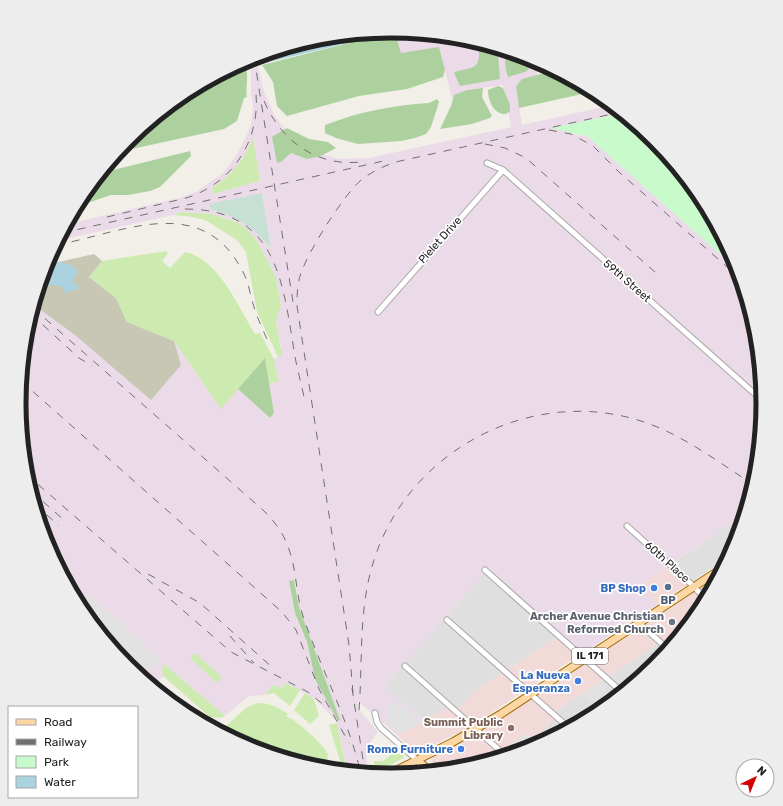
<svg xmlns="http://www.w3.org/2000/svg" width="783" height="806" font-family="Rubik,sans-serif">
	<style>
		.residential { fill: #e0dfdf }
		.commercial { fill: #f2dad9 }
		.industrial { fill: #ebdbe8; fill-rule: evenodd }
		.construction { fill: #c7c7b4 }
		.grass { fill: #cdebb0 }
		.forest { fill: #add19e }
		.wetland { fill: #c6e0d4 }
		.park { fill: #c8facc }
		.parking { fill: #e2e2e2 }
		.water { fill: #aad3df }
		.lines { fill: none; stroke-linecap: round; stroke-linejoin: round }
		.minor-casing { stroke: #a9a9a9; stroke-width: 7 }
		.major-casing { stroke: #a06b00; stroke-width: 9 }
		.minor { stroke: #fff; stroke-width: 5 }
		.major { stroke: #fcd6a4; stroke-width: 7 }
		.rail { stroke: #707070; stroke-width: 1; stroke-dasharray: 8 8; stroke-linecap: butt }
		.service-dot { fill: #5c6f8a; stroke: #fff; stroke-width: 1.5 }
		.shop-dot { fill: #3f7fe0; stroke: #fff; stroke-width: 1.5 }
		.worship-dot { fill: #6b7280; stroke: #fff; stroke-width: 1.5 }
		.education-dot { fill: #8d6e63; stroke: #fff; stroke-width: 1.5 }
		.labels { text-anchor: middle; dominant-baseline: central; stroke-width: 3.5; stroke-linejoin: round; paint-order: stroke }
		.shield { fill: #fff; stroke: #646464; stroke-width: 1 }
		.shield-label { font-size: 10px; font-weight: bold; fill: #222 }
		.street-label { font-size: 11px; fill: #222; stroke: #fff }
		.shop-label { font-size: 11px; font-weight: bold; fill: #366cbe; stroke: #fff; text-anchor: end }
		.service-label { font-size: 11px; font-weight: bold; fill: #4e5e75; stroke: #fff }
		.worship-label { font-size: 11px; font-weight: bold; fill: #5b616d; stroke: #fff; text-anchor: end }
		.education-label { font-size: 11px; font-weight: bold; fill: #785e54; stroke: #fff; text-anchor: end }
		.rim { fill: none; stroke: #222; stroke-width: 5 }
	</style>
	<rect width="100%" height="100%" fill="#f2efe9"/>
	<g class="residential">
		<path d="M732 523 740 530 736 546 729 557 693 581 673 563Z"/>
		<path d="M487 570 560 635 473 692 456 712 450 707 423 721 384 687Z"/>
		<path d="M693 621 655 667 598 713 527 749 555 717 551 714Z"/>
	</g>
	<g class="commercial">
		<path d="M668 566 688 584 657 605 641 584Z"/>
		<path d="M720 575 701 610 693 621 552 713 556 717 527 749 464 768 438 771 432 766 431 761 434 756 456 746 546 690Z"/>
		<path d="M560 635 581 654 468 728 417 753 397 735 450 707 456 712 473 692Z"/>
	</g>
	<path class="industrial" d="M408 32 464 38 533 59 538 76 522 79 516 86 522 125 612 105 623 113 553 128 567 131 580 136 586 135 739 271 757 331 764 403 757 476 740 530 732 523 641 584 657 605 581 654 487 570 384 687 423 721 397 735 358 701V708L378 732 368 745 366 751 368 773 347 771 337 722 315 699 286 683 283 688 273 685 265 695 249 696 225 716 164 664 162 670 163 676 158 682 153 677 150 680 193 717 184 713 128 666 82 610 47 545 26 475 19 403 26 330 46 265 94 254 270 418 274 413 269 383 279 382 274 359 278 357 281 346 276 321 281 305 276 277 257 241 236 222 212 214 180 212 173 215 57 241 67 224 179 198 196 192 223 173 238 153 251 125 253 108 251 90V68L258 67 265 95 275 116 288 133 322 154 339 159 369 158 511 127 503 85 467 90 454 95 452 98 439 48 401 54 396 36ZM253 138 260 181 213 194 212 188 231 174 247 151ZM262 193 271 247 258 234 242 222 234 217 210 209ZM295 580 299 607 340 720 315 679 307 642 295 613 292 599 289 581Z"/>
	<path class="construction" d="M94 254 102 261 89 277 116 298 127 322 174 341 181 365 151 400 75 335 34 305 46 265Z"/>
	<g class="grass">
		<path d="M253 137 260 181 213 194 212 188C231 176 245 159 253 137Z"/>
		<path d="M180 212 212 214 236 222 248 230 257 241 276 277 281 305 276 321 282 355 278 357 257 312 246 252 237 240 207 221 193 217 173 215Z"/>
		<path d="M166 251 168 253 162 261 170 268 185 252C218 258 239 308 255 334L260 333 274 359 279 382 269 383 265 358 221 409 174 341 127 322 116 298 89 277 102 261Z"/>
		<path d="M195 653 221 676 220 681 216 682 192 660 190 657Z"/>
		<path d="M164 664 225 716 221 718 210 717 163 676 162 670Z"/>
		<path d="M153 677 158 682 211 727 193 717 150 680Z"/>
		<path d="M286 683 300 690 290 706 274 693 265 695 273 685 282 688Z"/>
		<path d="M305 693 314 699 319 716 310 724 294 710Z"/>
		<path d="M258 703C270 703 278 707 288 714L286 716 290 719 291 718C304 728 319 740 328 754L326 766 323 769 319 768 253 748 252 745 246 746 240 743 241 741 237 731 229 737 218 730 225 727 247 707Z"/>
		<path d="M337 723 345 763 341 764 329 725Z"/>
		<path d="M397 750 404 756 403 758 375 773 374 761H383Z"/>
	</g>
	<g class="forest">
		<path d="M396 36 401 53 439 47 445 70 443 77 407 89 359 96 287 116 277 106 273 82 262 65 369 38Z"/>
		<path d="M477 41 493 46 498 55 500 79 460 86 454 73C463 67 478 72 479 57 480 52 476 47 477 41Z"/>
		<path d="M514 53 524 56 529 69 525 72 508 77C506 70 503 61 507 55Z"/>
		<path d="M246 68C249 79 245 88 247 97L244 98 237 121 224 129 118 152C141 125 188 86 222 74 229 71 238 70 246 68Z"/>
		<path d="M555 70 591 89 582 94 519 108 516 86 522 79Z"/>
		<path d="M498 86 503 88 510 105V111L506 114C494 115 488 101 488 90Z"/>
		<path d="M483 88 482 97 492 116 490 118 472 124 440 129 451 106 454 95 467 90Z"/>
		<path d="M437 99 439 102 431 127 426 134 415 138 401 141 358 144 336 138 325 133V125C359 112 393 105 429 103Z"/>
		<path d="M287 128 309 139 328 142 336 148 321 156 307 159 291 153 281 162 277 163 272 137Z"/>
		<path d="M190 151 191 156 160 187 150 191 128 195H111L76 207 82 196 101 173Z"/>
		<path d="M265 358 274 413 270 418 238 389Z"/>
		<path d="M294 580 299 607 340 720 338 721 315 679 307 642 295 613 289 581Z"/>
	</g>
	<path class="wetland" d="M262 193 271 248C251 225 239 218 210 209V204Z"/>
	<path class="park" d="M623 113 655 140 701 196 736 261 739 271 586 135C578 137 562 130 552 128Z"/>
	<g class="parking">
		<path d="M90 595 161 660 142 678 128 666 82 610 80 606Z"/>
		<path d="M601 683 607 688 593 705 582 695Z"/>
		<path d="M393 701 407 710 421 723 400 734 387 723V708Z"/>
		<path d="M526 733 535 741 527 749 513 753 507 747Z"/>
	</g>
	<g class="water">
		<path d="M392 31 408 32 396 36 369 38 222 73 249 59 319 38Z"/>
		<path d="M58 262 69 264 76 269 77 274 72 280 75 284 79 287 78 289 64 293 65 290 61 286 48 285 42 291 43 303H38L40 302 37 296 45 269 49 264 55 267Z"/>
	</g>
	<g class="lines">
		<defs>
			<g id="minor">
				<path d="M487 163 503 170 764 402"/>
				<path d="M378 312 503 170"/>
				<path d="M627 526 688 581 707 600"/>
				<path d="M485 570 623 693"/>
				<path d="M447 620 569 728"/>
				<path d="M640 624 669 650"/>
				<path d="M405 666 506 756"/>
				<path d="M375 713 377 722 381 728 417 760"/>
			</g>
			<g id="major">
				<path d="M417 760 431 772"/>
				<path d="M387 775 453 742 501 714 724 567"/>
			</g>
		</defs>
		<use href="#minor" class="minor-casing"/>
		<use href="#major" class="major-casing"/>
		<use href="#minor" class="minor"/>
		<use href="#major" class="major"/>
		<g class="rail">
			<path d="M254 57 293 302"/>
			<path d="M264 101C281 141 317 167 361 162"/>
			<path d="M549 130 571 134 593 146 620 173 742 280"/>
			<path d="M485 144 505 148 526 158 655 272"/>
			<path d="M185 209C282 209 283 290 296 362 299 375 302 388 305 401"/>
			<path d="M107 217 186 198C232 184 260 141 256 94"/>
			<path d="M62 233 388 160"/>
			<path d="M56 245C122 233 202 191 243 272 249 283 250 295 254 307 258 320 264 332 269 344"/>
			<path d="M33 308 263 510C272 519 281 529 286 542 297 565 295 592 303 616 320 667 346 714 359 766"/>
			<path d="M31 314 79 358 92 366"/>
			<path d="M27 329 37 341"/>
			<path d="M21 381 282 612 296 630 319 689 349 743"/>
			<path d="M26 474 231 652 308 692 325 706"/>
			<path d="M31 491 64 520"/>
			<path d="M35 504 59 526"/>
			<path d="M148 574 200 603 273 668"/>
			<path d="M230 636 254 663"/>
			<path d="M352 688 365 773"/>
			<path d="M353 693 349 645 297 306C297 295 297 284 301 273 309 250 343 196 361 180 373 171 385 165 400 161L621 112"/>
			<path d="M359 710C363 659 358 606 375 557 411 449 532 386 641 421 682 434 718 462 754 485"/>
		</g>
	</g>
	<circle class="service-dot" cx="668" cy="587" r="4"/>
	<g class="shop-dot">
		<circle cx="654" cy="588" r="4"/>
		<circle cx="578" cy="681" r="4"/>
		<circle cx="461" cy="749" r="4"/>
	</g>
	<circle class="worship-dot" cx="672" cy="622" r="4"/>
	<circle class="education-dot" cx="511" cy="728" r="4"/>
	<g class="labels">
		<rect class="shield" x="572" y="648" width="36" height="16" rx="3"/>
		<g class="shield-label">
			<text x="590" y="656">IL 171</text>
		</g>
		<g class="street-label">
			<text transform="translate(440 240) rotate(-48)">Pielet Drive</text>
			<text transform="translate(627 281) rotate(41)">59th Street</text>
			<text transform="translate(667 562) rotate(42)">60th Place</text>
		</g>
		<g class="shop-label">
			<text x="646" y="588">BP Shop</text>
			<text x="570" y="675">La Nueva<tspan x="570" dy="13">Esperanza</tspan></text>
			<text x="453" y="749">Romo Furniture</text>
		</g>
		<g class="service-label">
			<text x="668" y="600">BP</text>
		</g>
		<g class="worship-label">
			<text x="664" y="616">Archer Avenue Christian<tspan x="664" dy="13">Reformed Church</tspan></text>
		</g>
		<g class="education-label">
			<text x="503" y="722">Summit Public<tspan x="503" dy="13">Library</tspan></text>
		</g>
	</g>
	<path d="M0 0H783V806H0ZM26 403a365 365 0 1 1 730 0a365 365 0 1 1-730 0Z" fill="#ededed" fill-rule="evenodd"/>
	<path class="rim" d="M26 403a365 365 0 1 1 730 0a365 365 0 1 1-730 0Z"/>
	<rect x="8" y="706" width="130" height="92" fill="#ffffff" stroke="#a7a7a7"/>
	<rect x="16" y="719" width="20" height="6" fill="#fcd6a4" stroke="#a7a7a7"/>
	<text x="44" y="726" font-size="12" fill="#222222">Road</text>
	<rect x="16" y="739" width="20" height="6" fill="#707070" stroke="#a7a7a7"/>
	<text x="44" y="746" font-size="12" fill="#222222">Railway</text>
	<rect x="16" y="756" width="20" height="12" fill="#c8facc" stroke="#a7a7a7"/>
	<text x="44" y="766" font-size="12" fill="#222222">Park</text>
	<rect x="16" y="776" width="20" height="12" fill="#aad3df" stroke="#a7a7a7"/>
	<text x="44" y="786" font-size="12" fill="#222222">Water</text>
	<g transform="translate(755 778) rotate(43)"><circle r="19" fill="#ffffff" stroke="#a7a7a7"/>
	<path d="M0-3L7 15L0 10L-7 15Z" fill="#d40000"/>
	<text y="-6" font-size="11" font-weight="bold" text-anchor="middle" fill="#222222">N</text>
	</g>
</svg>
